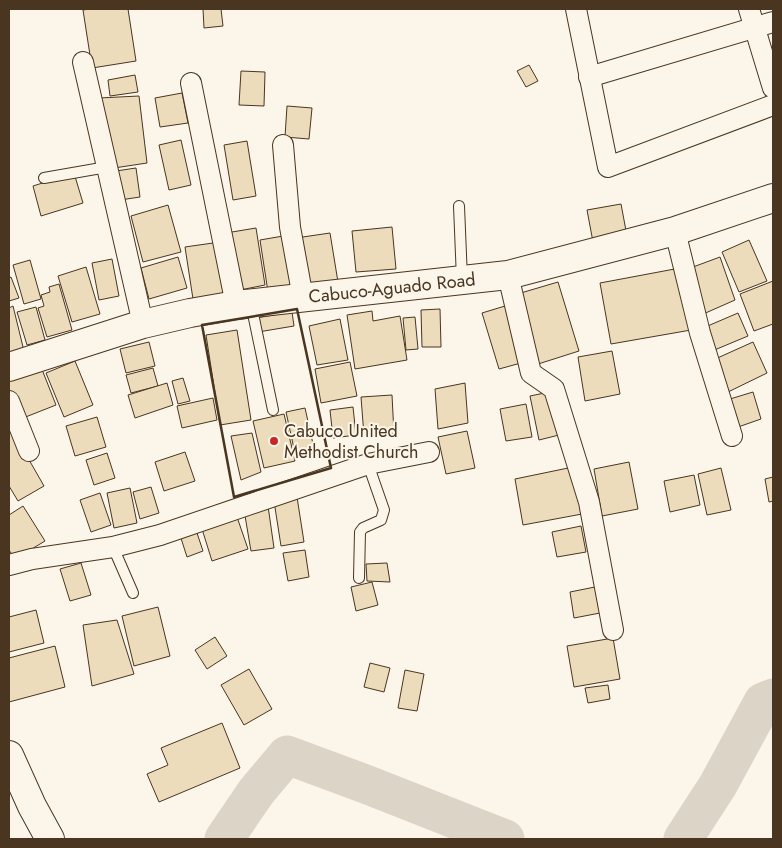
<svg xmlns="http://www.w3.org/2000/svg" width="782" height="848" font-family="Jost,sans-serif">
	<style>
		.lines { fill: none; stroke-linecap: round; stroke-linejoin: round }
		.river { stroke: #dcd4c6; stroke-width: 39 }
		.building { fill: #ecdcbc; stroke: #4a3520 }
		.lane-casing { stroke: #4a3520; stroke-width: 12 }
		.street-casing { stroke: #4a3520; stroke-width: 22 }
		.secondary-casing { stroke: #4a3520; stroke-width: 30 }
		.lane { stroke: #fbf6e9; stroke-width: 10 }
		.street { stroke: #fbf6e9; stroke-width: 20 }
		.secondary { stroke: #fbf6e9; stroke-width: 28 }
		.wall { stroke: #4a3520; stroke-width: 2.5 }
		.poi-dot { fill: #c62828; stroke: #fbf6e9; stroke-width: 2 }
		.labels { text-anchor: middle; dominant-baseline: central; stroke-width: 4; stroke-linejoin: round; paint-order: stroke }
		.street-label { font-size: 18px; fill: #4a3520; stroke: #fbf6e9 }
		.poi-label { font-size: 18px; fill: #4a3520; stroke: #fbf6e9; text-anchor: start }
	</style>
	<rect width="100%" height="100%" fill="#fbf6e9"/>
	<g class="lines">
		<g class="river">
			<path d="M224 839 256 792 287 755 368 785 505 839"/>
			<path d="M683 839 718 785 763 702 773 698"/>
		</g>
	</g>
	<g class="building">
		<path d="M90 9H128L136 61 92 68 83 10Z"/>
		<path d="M203 9H221L223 26 204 28Z"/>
		<path d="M529 65 538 81 526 87 517 71Z"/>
		<path d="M241 71 265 72 264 106 239 105Z"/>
		<path d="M135 75 138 92 110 96 108 80Z"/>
		<path d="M182 93 188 123 160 127 155 98Z"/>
		<path d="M139 96 147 163 114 168 99 98Z"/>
		<path d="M287 106 312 108 309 139 285 137Z"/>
		<path d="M181 140 191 185 169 190 159 145Z"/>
		<path d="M247 141 256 196 233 200 224 145Z"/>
		<path d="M136 168 140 197 120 200 116 171Z"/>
		<path d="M74 173 83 203 41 216 33 186Z"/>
		<path d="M621 204 627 236 593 242 587 210Z"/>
		<path d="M168 205 181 252 143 262 131 216Z"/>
		<path d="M392 227 396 269 356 272 352 231Z"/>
		<path d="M256 228 265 285 235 291 226 233Z"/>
		<path d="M330 233 338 282 303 288 296 238Z"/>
		<path d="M289 235 297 287 268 292 260 240Z"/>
		<path d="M749 240 767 281 739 292 722 252Z"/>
		<path d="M220 242 228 294 193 299 185 247Z"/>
		<path d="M178 257 187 288 149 299 141 268Z"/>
		<path d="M720 257 735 300 701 315 693 267Z"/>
		<path d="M112 259 119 296 99 300 92 263Z"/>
		<path d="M30 260 41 299 24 304 13 265Z"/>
		<path d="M86 267 100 314 72 322 58 276Z"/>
		<path d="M680 268 691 330 611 344 600 283Z"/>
		<path d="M11 277 19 298 9 301V278Z"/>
		<path d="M773 281V324L754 331 740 294Z"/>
		<path d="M558 282 579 351 535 365 514 295Z"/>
		<path d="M59 284 72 330 47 337 38 308 44 306 41 295 50 292 49 287Z"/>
		<path d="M13 306 24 351 9 355V308Z"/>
		<path d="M505 306 521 363 499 369 482 313Z"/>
		<path d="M36 307 45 340 27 345 17 312Z"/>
		<path d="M440 309 441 347H422L421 310Z"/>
		<path d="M372 311 373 321 400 316 407 360 355 369 347 315Z"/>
		<path d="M292 312 294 326 258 332 256 318Z"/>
		<path d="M738 313 748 336 712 351 703 328Z"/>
		<path d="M415 317 418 349 406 350 403 318Z"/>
		<path d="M340 319 348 360 317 365 309 326Z"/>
		<path d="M237 330 251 420 220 425 206 335Z"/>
		<path d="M149 342 155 366 126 373 120 349Z"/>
		<path d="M753 342 767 373 728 392 713 360Z"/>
		<path d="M612 351 620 394 585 401 578 357Z"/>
		<path d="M75 361 93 405 64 417 46 373Z"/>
		<path d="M350 362 357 396 321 403 315 369Z"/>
		<path d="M41 367 56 405 18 420 9 396V379Z"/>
		<path d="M153 368 158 386 131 393 126 375Z"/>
		<path d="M183 378 190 401 178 404 172 381Z"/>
		<path d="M167 383 173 405 135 418 128 395Z"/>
		<path d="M465 383 468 423 438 429 435 389Z"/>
		<path d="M554 391 563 434 539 440 530 396Z"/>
		<path d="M753 392 761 419 738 427 730 399Z"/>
		<path d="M392 395 394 434 364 436 361 397Z"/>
		<path d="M213 398 217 420 182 428 177 406Z"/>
		<path d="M526 404 532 437 506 441 500 409Z"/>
		<path d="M353 407 356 435 333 438 330 410Z"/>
		<path d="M305 408 315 453 296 458 286 412Z"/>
		<path d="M284 414 295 461 264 468 253 421Z"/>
		<path d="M97 417 106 447 75 456 66 426Z"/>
		<path d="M12 430 44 486 18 501 9 486V432Z"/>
		<path d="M467 431 475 468 446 474 438 437Z"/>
		<path d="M252 433 261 472 241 480 231 436Z"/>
		<path d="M185 452 195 481 164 491 155 462Z"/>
		<path d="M107 453 115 478 94 485 86 460Z"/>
		<path d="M629 462 638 509 602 516 594 469Z"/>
		<path d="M573 467 582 514 523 525 515 479Z"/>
		<path d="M721 468 731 510 707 515 698 474Z"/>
		<path d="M694 475 700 505 670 512 664 481Z"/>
		<path d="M773 477V501L769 502 765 479Z"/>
		<path d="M151 487 159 513 140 519 133 492Z"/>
		<path d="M130 488 137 523 114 528 107 493Z"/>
		<path d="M100 493 111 525 91 532 80 500Z"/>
		<path d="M297 497 304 542 281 546 274 501Z"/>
		<path d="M23 506 45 541 15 559 9 550V515Z"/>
		<path d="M268 506 274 548 251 551 244 510Z"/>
		<path d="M237 517 248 549 212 561 202 529Z"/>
		<path d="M581 526 586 552 557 557 552 532Z"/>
		<path d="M195 527 203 551 187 557 179 532Z"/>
		<path d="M305 550 309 577 288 581 283 553Z"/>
		<path d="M81 563 91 595 70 601 60 569Z"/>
		<path d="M387 563 390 582 367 581 366 564Z"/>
		<path d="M372 582 378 605 356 611 351 587Z"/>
		<path d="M595 587 600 613 574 618 570 592Z"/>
		<path d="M158 607 170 656 134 666 122 616Z"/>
		<path d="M36 610 44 643 9 652V617Z"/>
		<path d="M117 620 134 674 92 686 83 625Z"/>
		<path d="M215 637 227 656 207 669 195 650Z"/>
		<path d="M613 638 620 679 574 687 567 646Z"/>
		<path d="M55 646 65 687 9 702V658Z"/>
		<path d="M370 663 390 668 384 692 364 687Z"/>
		<path d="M249 669 272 709 244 725 221 685Z"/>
		<path d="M405 670 424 674 417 711 398 708Z"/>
		<path d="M608 685 610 699 588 703 585 688Z"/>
		<path d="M222 723 240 768 159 802 147 774 168 765 161 748Z"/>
	</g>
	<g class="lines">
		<defs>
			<g id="lane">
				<path d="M44 178 107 167"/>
				<path d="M459 206 462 279"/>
				<path d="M251 304 273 410"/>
				<path d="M113 547 133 593"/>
				<path d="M359 578 360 532 363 528 381 520 384 510 368 464"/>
			</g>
			<g id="street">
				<path d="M576 9 608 167 773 105"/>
				<path d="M749 9 773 88"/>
				<path d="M83 62 143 324"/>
				<path d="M589 77 773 22"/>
				<path d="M191 83 236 305"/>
				<path d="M283 145 290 227 303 298"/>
				<path d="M675 231 700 333 732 436"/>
				<path d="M508 275 531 373 554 389 589 502 613 630"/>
				<path d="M9 401 29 451"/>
				<path d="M9 565 32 559 113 547 160 535 368 464 429 452"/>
			</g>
			<g id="secondary">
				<path d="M9 367 143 324 190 313 236 305 508 275 675 231 773 198"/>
				<path d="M9 755 32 806 50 839"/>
			</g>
		</defs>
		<use href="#lane" class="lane-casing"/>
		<use href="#street" class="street-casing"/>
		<use href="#secondary" class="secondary-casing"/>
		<use href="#lane" class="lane"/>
		<use href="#street" class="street"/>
		<use href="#secondary" class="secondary"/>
		<path class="wall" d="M297 309 331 468 234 497 202 325Z"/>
	</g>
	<circle class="poi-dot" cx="274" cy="441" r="5"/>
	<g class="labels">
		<g class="street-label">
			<text transform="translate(392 288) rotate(-6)">Cabuco-Aguado Road</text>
		</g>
		<g class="poi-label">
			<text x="284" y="431">Cabuco United<tspan x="284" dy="21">Methodist Church</tspan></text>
		</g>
	</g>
	<rect width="782" height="848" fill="none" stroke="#4a3520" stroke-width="20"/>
</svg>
